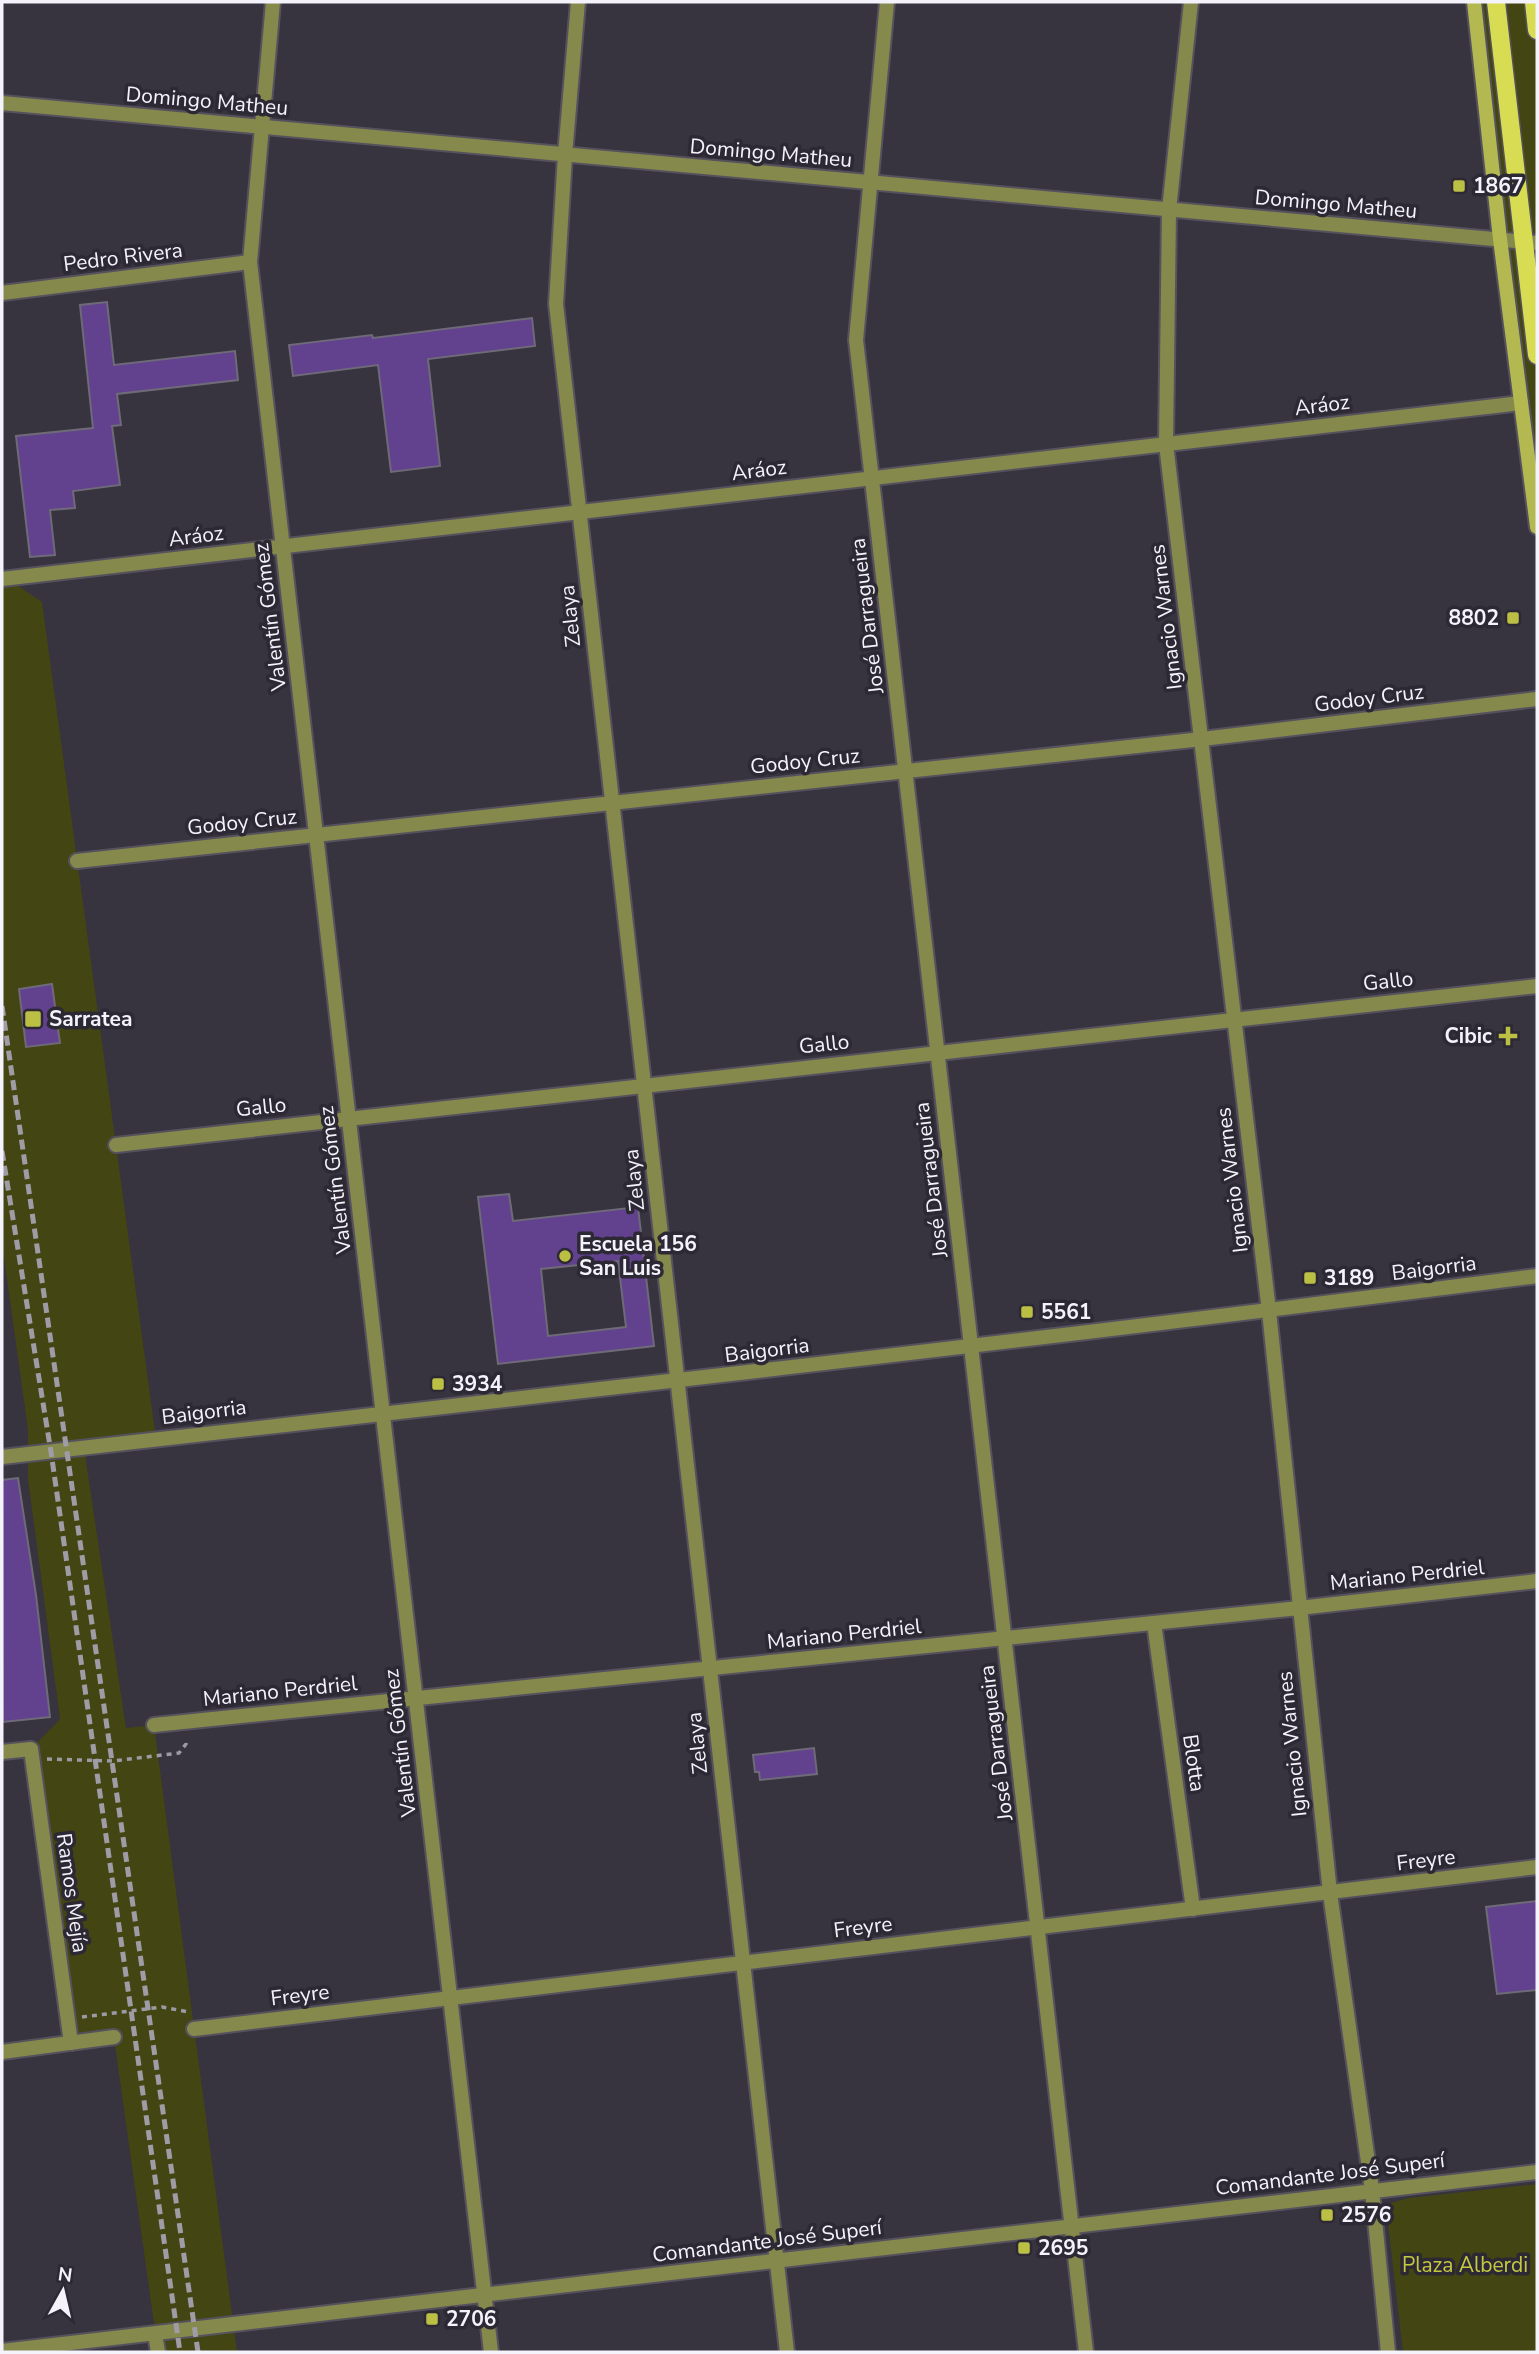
<svg xmlns="http://www.w3.org/2000/svg" width="1539" height="2354" font-family="'Nunito Sans',sans-serif">
	<style>
		.green { fill: #434512 }
		.building { fill: #62418f; stroke: #6e6a77; stroke-width: 2; fill-rule: evenodd }
		.lines { fill: none; stroke-linecap: round; stroke-linejoin: round }
		.minor-casing { stroke: #55525d; stroke-width: 18 }
		.tertiary-casing { stroke: #55525d; stroke-width: 18 }
		.secondary-casing { stroke: #55525d; stroke-width: 18 }
		.primary-casing { stroke: #55525d; stroke-width: 21 }
		.path { stroke: #9c9aa3; stroke-width: 3.5; stroke-dasharray: 5 5; stroke-linecap: butt }
		.minor { stroke: #86894c; stroke-width: 14 }
		.tertiary { stroke: #86894c; stroke-width: 14 }
		.secondary { stroke: #b3b851; stroke-width: 14 }
		.primary { stroke: #d7dc52; stroke-width: 18 }
		.rail { stroke: #9f9ca6; stroke-width: 5; stroke-dasharray: 10 5; stroke-linecap: butt }
		.poi-dot { fill: #bbc044; stroke: #2d2934; stroke-width: 2.5 }
		.labels { text-anchor: middle; dominant-baseline: central; stroke-width: 7; stroke-linejoin: round; paint-order: stroke }
		.street-label { font-size: 21px; fill: #f4f2fa; stroke: #2d2934 }
		.poi-label { font-size: 21px; font-weight: bold; fill: #f4f2fa; stroke: #2d2934; text-anchor: start }
		.park-label { font-size: 21px; fill: #c5c940; stroke: #2d2934 }
	</style>
	<rect width="100%" height="100%" fill="#37333f"/>
	<g class="green">
		<path d="M1474 2H1537V527Z"/>
		<path d="M2 575 42 602 156 1439 84 1448 126 1728 154 1725 237 2352H158L114 2038 71 2043 31 1749 60 1719 28 1479V1430L2 1243Z"/>
		<path d="M1537 2184V2352H1403L1388 2223V2211L1391 2203 1408 2198Z"/>
	</g>
	<g class="building">
		<path d="M107 302 114 365 235 351 238 380 117 394 121 425 112 426 120 485 73 491 75 508 50 510 55 555 30 557 16 436 93 428 80 305Z"/>
		<path d="M532 318 535 346 428 359 440 466 391 472 378 365 293 376 289 345 372 335 373 338Z"/>
		<path d="M52 984 60 1043 26 1047 19 989Z"/>
		<path d="M509 1194 513 1221 638 1207 654 1346 498 1364 478 1197ZM618 1261 626 1327 548 1336 541 1269Z"/>
		<path d="M18 1478 36 1595 50 1717 3 1722 2 1480Z"/>
		<path d="M814 1748 817 1774 760 1780 759 1772H755L753 1755Z"/>
		<path d="M1537 1901V1990L1497 1994 1486 1907Z"/>
	</g>
	<g class="lines">
		<defs>
			<g id="minor">
				<path d="M273 2 250 262 491 2352"/>
				<path d="M578 2 565 155 556 304 787 2352"/>
				<path d="M887 2 856 340 1086 2352"/>
				<path d="M1191 2 1169 210 1166 444 1269 1311 1330 1893 1372 2190 1388 2352"/>
				<path d="M2 103 1537 243"/>
				<path d="M2 293 250 262"/>
				<path d="M2 579 1521 403"/>
				<path d="M77 861 1202 739 1537 699"/>
				<path d="M116 1145 1537 986"/>
				<path d="M1154 1623 1193 1909"/>
				<path d="M154 1725 1299 1608 1537 1581"/>
				<path d="M2 1752 31 1749 71 2043"/>
				<path d="M194 2029 1537 1867"/>
				<path d="M2 2052 114 2037"/>
				<path d="M155 2334 158 2352"/>
			</g>
			<g id="tertiary">
				<path d="M2 1457C514 1399 1026 1342 1537 1276"/>
				<path d="M2 2351 1537 2172"/>
			</g>
			<path id="secondary" d="M1474 2 1500 239 1537 527"/>
			<g id="primary">
				<path d="M1496 2 1537 355"/>
				<path d="M1534 2 1537 30"/>
			</g>
		</defs>
		<use href="#minor" class="minor-casing"/>
		<use href="#tertiary" class="tertiary-casing"/>
		<use href="#secondary" class="secondary-casing"/>
		<use href="#primary" class="primary-casing"/>
		<g class="path">
			<path d="M47 1759 113 1761 179 1753 186 1744 185 1738"/>
			<path d="M82 2017 162 2007 189 2012"/>
		</g>
		<use href="#minor" class="minor"/>
		<use href="#tertiary" class="tertiary"/>
		<use href="#secondary" class="secondary"/>
		<use href="#primary" class="primary"/>
		<g class="rail">
			<path d="M2 1006 198 2352"/>
			<path d="M2 1151 51 1452 180 2352"/>
		</g>
	</g>
	<g class="poi-dot">
		<rect x="1452" y="179" width="14" height="14" rx="3.5"/>
		<rect x="1506" y="611" width="14" height="14" rx="3.5"/>
		<rect x="24" y="1010" width="18" height="18" rx="3.5"/>
		<path d="M1504.5 1025.5h7v7h7v7h-7v7h-7v-7h-7v-7h7z"/>
		<circle cx="565" cy="1256" r="7"/>
		<rect x="1303" y="1271" width="14" height="14" rx="3.5"/>
		<rect x="1020" y="1305" width="14" height="14" rx="3.5"/>
		<rect x="431" y="1377" width="14" height="14" rx="3.5"/>
		<rect x="1320" y="2208" width="14" height="14" rx="3.5"/>
		<rect x="1017" y="2241" width="14" height="14" rx="3.5"/>
		<rect x="425" y="2312" width="14" height="14" rx="3.5"/>
	</g>
	<g class="labels">
		<g class="street-label">
			<text transform="translate(207 101) rotate(5)">Domingo Matheu</text>
			<text transform="translate(771 153) rotate(5)">Domingo Matheu</text>
			<text transform="translate(1336 204) rotate(5)">Domingo Matheu</text>
			<text transform="translate(123 257) rotate(-7)">Pedro Rivera</text>
			<text transform="translate(1322 405) rotate(-7)">Aráoz</text>
			<text transform="translate(759 470) rotate(-7)">Aráoz</text>
			<text transform="translate(196 536) rotate(-7)">Aráoz</text>
			<text transform="translate(570 616) rotate(-96)">Zelaya</text>
			<text transform="translate(867 616) rotate(-97)">José Darragueira</text>
			<text transform="translate(270 617) rotate(-97)">Valentín Gómez</text>
			<text transform="translate(1166 617) rotate(-97)">Ignacio Warnes</text>
			<text transform="translate(1369 698) rotate(-7)">Godoy Cruz</text>
			<text transform="translate(805 761) rotate(-6)">Godoy Cruz</text>
			<text transform="translate(242 822) rotate(-6)">Godoy Cruz</text>
			<text transform="translate(1388 981) rotate(-6)">Gallo</text>
			<text transform="translate(824 1044) rotate(-6)">Gallo</text>
			<text transform="translate(261 1107) rotate(-6)">Gallo</text>
			<text transform="translate(335 1180) rotate(-97)">Valentín Gómez</text>
			<text transform="translate(634 1180) rotate(-96)">Zelaya</text>
			<text transform="translate(931 1180) rotate(-97)">José Darragueira</text>
			<text transform="translate(1232 1180) rotate(-97)">Ignacio Warnes</text>
			<text transform="translate(1434 1268) rotate(-7)">Baigorria</text>
			<text transform="translate(767 1350) rotate(-7)">Baigorria</text>
			<text transform="translate(204 1412) rotate(-7)">Baigorria</text>
			<text transform="translate(1407 1575) rotate(-6)">Mariano Perdriel</text>
			<text transform="translate(844 1634) rotate(-6)">Mariano Perdriel</text>
			<text transform="translate(280 1691) rotate(-6)">Mariano Perdriel</text>
			<text transform="translate(400 1743) rotate(-97)">Valentín Gómez</text>
			<text transform="translate(697 1743) rotate(-96)">Zelaya</text>
			<text transform="translate(996 1743) rotate(-97)">José Darragueira</text>
			<text transform="translate(1292 1744) rotate(-96)">Ignacio Warnes</text>
			<text transform="translate(1194 1763) rotate(82)">Blotta</text>
			<text transform="translate(1426 1860) rotate(-7)">Freyre</text>
			<text transform="translate(72 1893) rotate(82)">Ramos Mejía</text>
			<text transform="translate(863 1927) rotate(-7)">Freyre</text>
			<text transform="translate(300 1995) rotate(-7)">Freyre</text>
			<text transform="translate(1330 2174) rotate(-7)">Comandante José Superí</text>
			<text transform="translate(767 2241) rotate(-7)">Comandante José Superí</text>
		</g>
		<g class="poi-label">
			<text x="1473" y="186">1867</text>
			<text x="1499" y="618" text-anchor="end">8802</text>
			<text x="49" y="1019">Sarratea</text>
			<text x="1492" y="1036" text-anchor="end">Cibic</text>
			<text x="579" y="1244">Escuela 156<tspan x="579" dy="24">San Luis</tspan></text>
			<text x="1324" y="1278">3189</text>
			<text x="1041" y="1312">5561</text>
			<text x="452" y="1384">3934</text>
			<text x="1341" y="2215">2576</text>
			<text x="1038" y="2248">2695</text>
			<text x="446" y="2319">2706</text>
		</g>
		<g class="park-label">
			<text x="1465" y="2265">Plaza Alberdi</text>
		</g>
	</g>
	<rect width="1539" height="2354" fill="none" stroke="#f4f2fa" stroke-width="7"/>
	<g transform="translate(63 2291) rotate(8)" stroke="#2d2934" stroke-width="5" paint-order="stroke">
	<path d="M0-5L12 26L0 18L-12 26Z" fill="#f4f2fa"/>
	<text y="-10" font-size="19" font-weight="bold" text-anchor="middle" fill="#f4f2fa">N</text>
	</g>
</svg>
